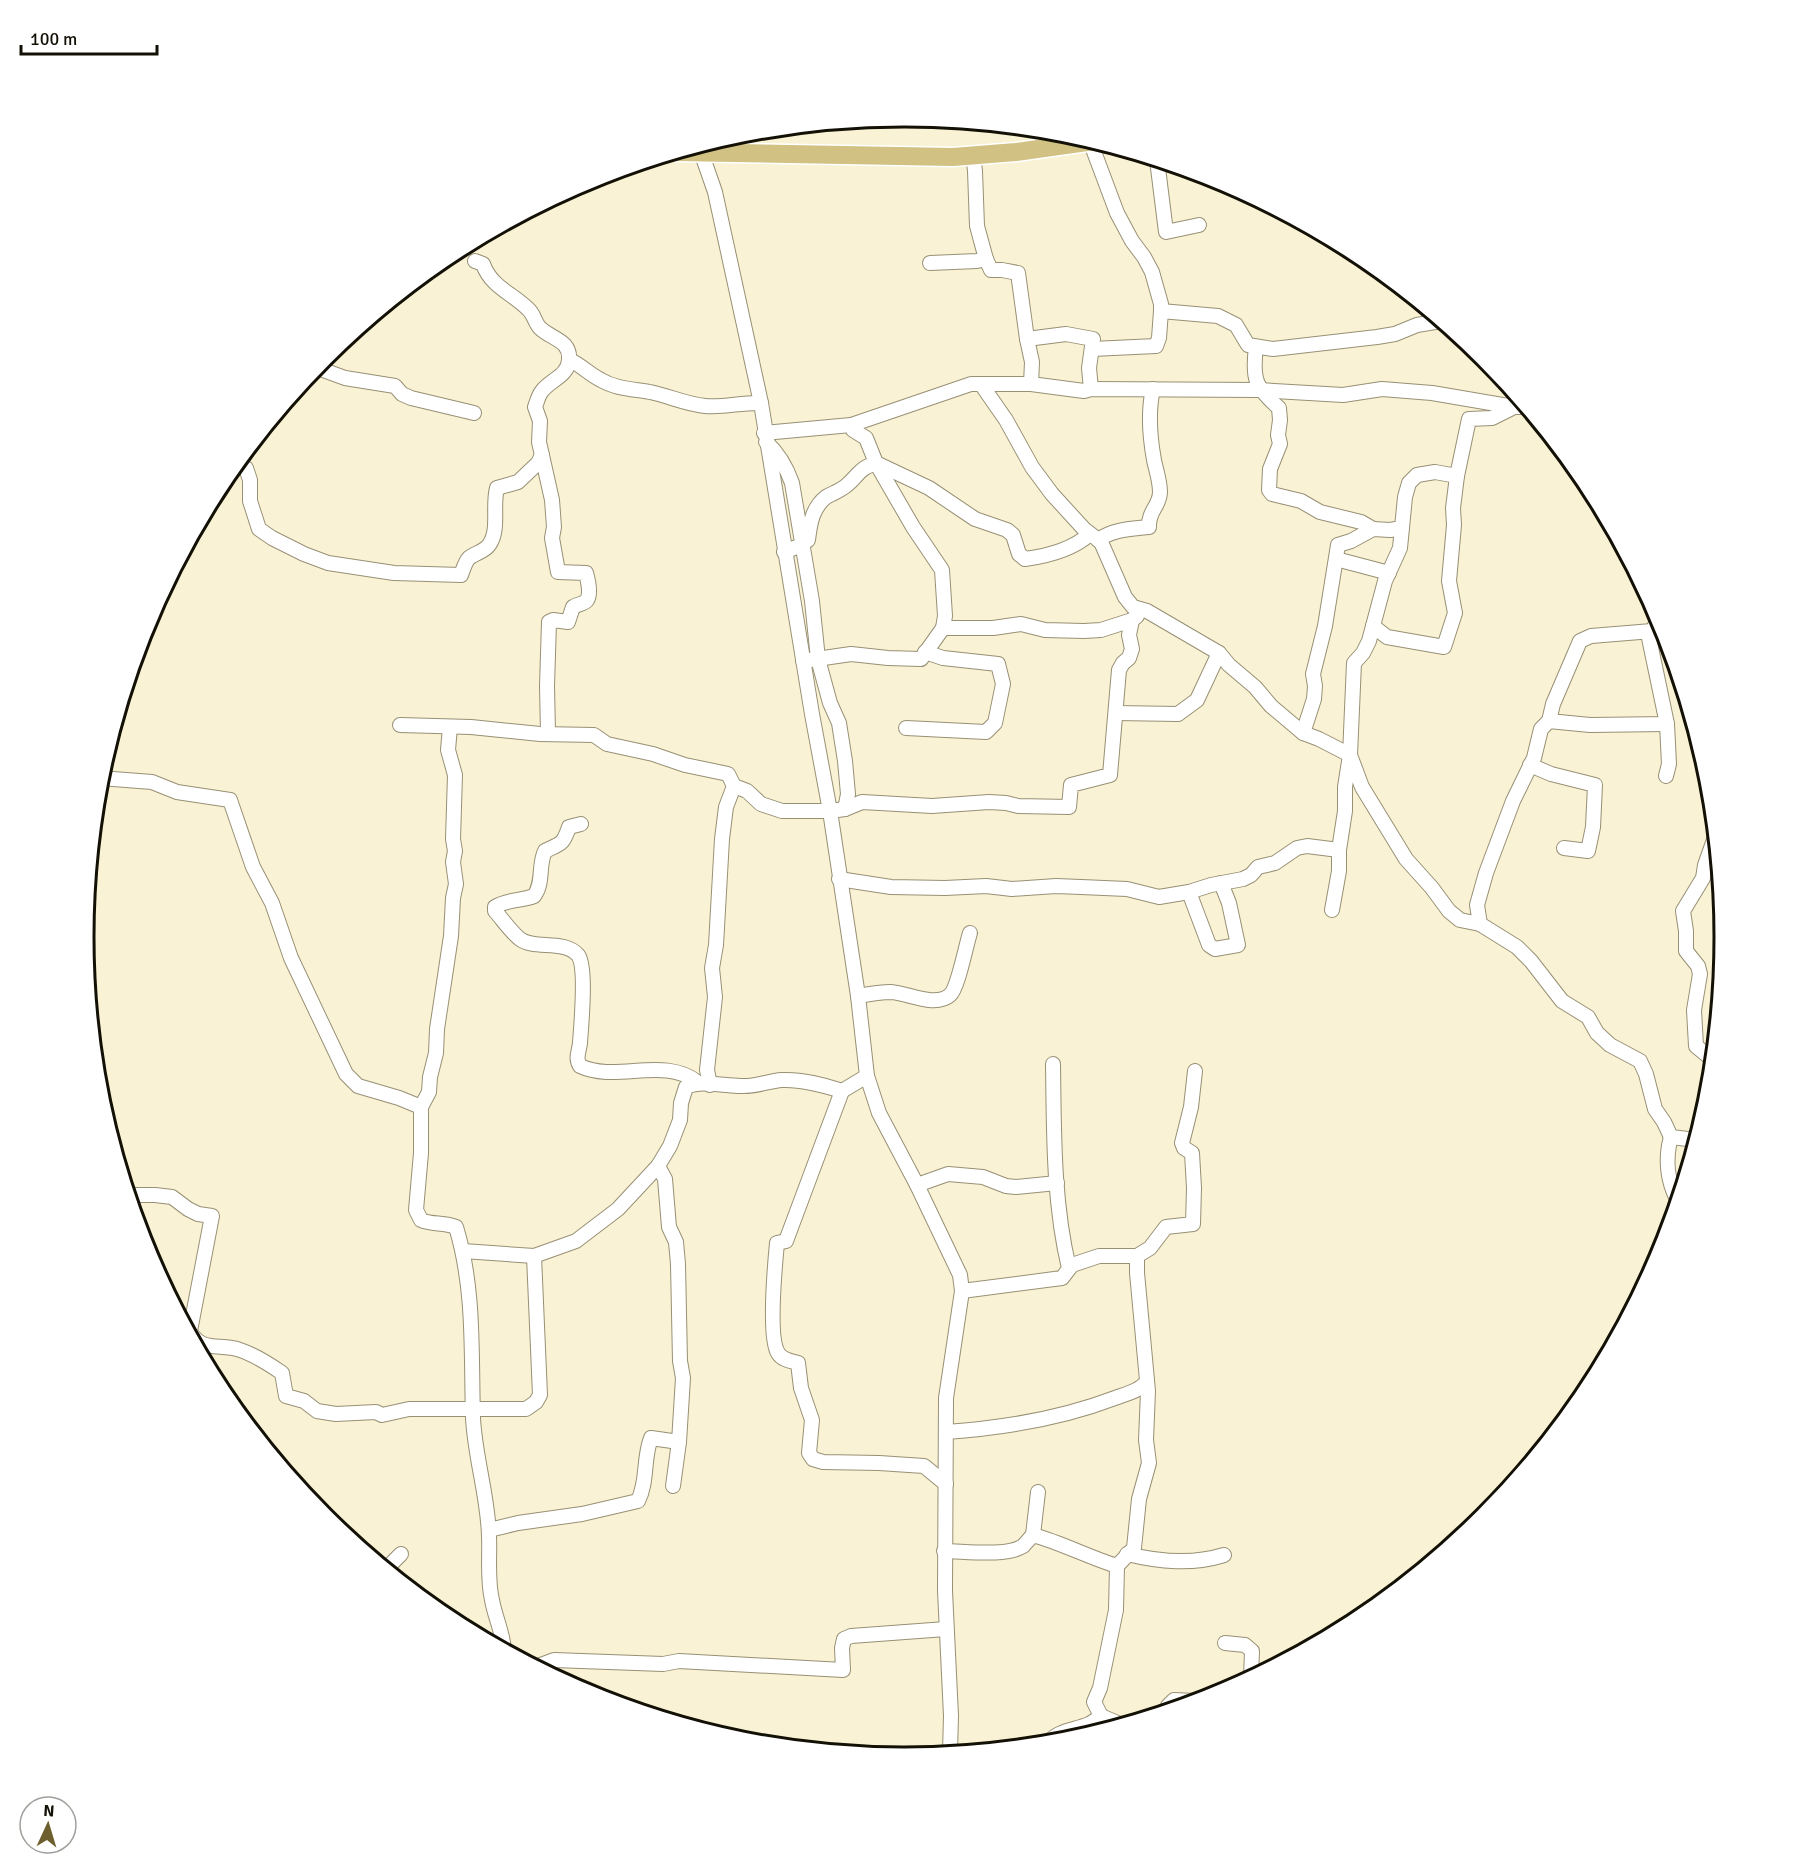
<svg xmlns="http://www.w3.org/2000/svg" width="1809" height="1873" font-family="Signika,sans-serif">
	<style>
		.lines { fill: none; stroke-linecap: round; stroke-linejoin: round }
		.minor-casing { stroke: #989075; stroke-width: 16 }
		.major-casing { stroke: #fff; stroke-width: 21 }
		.minor { stroke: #fff; stroke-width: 14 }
		.major { stroke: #d1c183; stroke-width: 18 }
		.rim { fill: none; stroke: #131006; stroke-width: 3 }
	</style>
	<rect width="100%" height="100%" fill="#faf2d4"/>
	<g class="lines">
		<defs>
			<g id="minor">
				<path d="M1090 141 1117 213 1132 241 1144 257 1152 272 1161 304V311"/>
				<path d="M699 146 715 192 761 403 812 714 830 811 858 996 867 1076 879 1113 917 1185 960 1275 962 1291 946 1398 945 1591 951 1716 950 1752"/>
				<path d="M1157 160 1166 232 1199 225"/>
				<path d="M986 259 991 270H1002L1018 273 1027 339 1066 334 1093 339 1089 368 1091 389"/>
				<path d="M475 261 483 264C491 287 512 293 528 309 534 314 535 323 540 328 551 339 571 340 569 360 568 376 550 380 542 391 538 396 537 402 535 407L540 421 539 442 552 500 554 527 552 538 558 572 586 573C588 580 591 594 587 600 585 604 577 604 573 607L568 622 553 620 549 622 547 686 548 733"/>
				<path d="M930 263 977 261 986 259 977 226 975 171 973 155"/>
				<path d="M1027 339 1032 362 1031 384"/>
				<path d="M1256 347C1252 379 1255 387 1279 408L1280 420 1278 435 1280 444 1270 469 1269 490 1272 494 1301 501 1320 512 1361 522 1373 529"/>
				<path d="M1092 349 1156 346 1159 338 1161 311 1218 316 1236 325 1248 345 1273 349 1377 337 1395 334 1417 325 1441 321"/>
				<path d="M570 360C581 365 589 374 601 380 616 389 634 389 650 392 669 396 686 404 705 406 724 408 742 402 761 403"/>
				<path d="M315 367 345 378 395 386 402 394 411 398 474 413"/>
				<path d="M981 384 1006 420 1032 467 1052 494 1084 529 1101 542 1125 597 1133 607 1147 611 1219 653 1229 665 1255 687 1271 706 1303 733 1319 739 1350 755 1362 787 1406 859 1432 888 1449 911 1460 920 1480 924 1517 947 1531 961 1562 1001 1588 1017 1597 1033 1610 1045 1640 1061 1646 1074 1655 1109 1664 1122 1671 1137 1696 1140"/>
				<path d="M764 433 851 425 971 384H1031L1084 391 1091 389 1259 390 1343 395 1382 389 1432 393 1514 407H1526"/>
				<path d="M766 442C779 454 786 466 792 483L812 601 818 659 830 703 839 723 845 761 848 794 845 809"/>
				<path d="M236 464 246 468 250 480V501L259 529 272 538 304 554 328 563 394 573 461 575C463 570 465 562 469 558 475 553 484 552 489 545 500 530 492 506 497 488L518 482 538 463 542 455"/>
				<path d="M1098 540C1113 529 1131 529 1149 527 1148 511 1160 506 1160 492 1160 481 1156 470 1154 460 1150 438 1148 411 1153 389"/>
				<path d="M784 552 799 546 808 540C810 524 812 508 826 497 833 493 840 491 847 485 860 474 858 469 876 463L929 488 975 519 1007 530 1013 535 1019 554 1025 559C1048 556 1073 549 1090 534"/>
				<path d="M1336 559 1389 573"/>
				<path d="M1373 626 1387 637 1444 647 1455 613 1449 581 1454 525 1453 508 1457 476"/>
				<path d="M943 628H993L1021 624 1045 630 1084 631 1101 630 1132 620 1137 616"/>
				<path d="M803 661 851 654 888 658 921 659 943 628 945 616 942 570 913 527 876 463 866 438 853 430 851 425"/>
				<path d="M1116 713 1178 714 1197 700 1219 653"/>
				<path d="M1549 721 1553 704 1580 641 1591 636 1652 631"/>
				<path d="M400 725 471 727 540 734 594 735 607 744 653 754 685 765 728 774 734 786 747 791 761 804 782 811H830L845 809 862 802 932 806 989 802 1006 803 1018 806 1069 807 1071 785 1110 775 1119 670 1123 663 1129 658 1132 649 1129 635 1132 620"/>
				<path d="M906 728 986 732 995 723 1003 684 998 664 943 658 925 652"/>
				<path d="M1303 733 1314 699 1315 686 1313 674 1325 626 1338 545 1351 541 1373 529 1390 530 1402 528"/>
				<path d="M1530 765 1551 774 1595 785 1593 827 1588 851 1564 848"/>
				<path d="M1666 776 1669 764 1667 724"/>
				<path d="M100 778 152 782 177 792 230 800 253 867 272 903 291 958 346 1074 358 1086 399 1098 421 1107V1153L416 1210 421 1220C432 1225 444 1222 456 1227 475 1289 471 1354 473 1418 475 1458 488 1496 489 1536 490 1558 487 1579 492 1600 495 1617 502 1630 504 1649"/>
				<path d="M581 824 569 827C563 845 561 843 545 851 538 865 544 883 534 896 522 901 507 899 495 907V911C503 920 511 932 520 939 534 950 564 939 578 955 587 967 581 1027 580 1043 579 1052 575 1058 580 1066 616 1083 664 1056 697 1082"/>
				<path d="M839 879 891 887 945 888 986 886 1012 889 1056 886 1081 887 1127 889 1159 897 1189 892 1211 885 1243 879 1251 875 1258 867 1275 863 1297 848 1307 846 1339 850"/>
				<path d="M1189 892 1209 945 1215 949 1238 945 1229 903 1221 883"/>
				<path d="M1332 910 1339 871V850L1345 811V787L1350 755 1354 663 1363 653 1369 641 1385 581 1400 548 1405 497 1409 483 1417 475 1435 472 1457 476 1469 419 1492 418 1514 407"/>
				<path d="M1480 924 1477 905 1486 873 1513 801 1534 758 1541 729 1549 721 1590 725 1667 724 1649 638 1659 617"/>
				<path d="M858 996C869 994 880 992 891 992 908 993 935 1008 950 995 958 988 966 945 970 933"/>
				<path d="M1713 1060 1696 1046 1694 1010 1700 974 1698 966 1686 951V931L1683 911 1703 878 1705 865 1715 837"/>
				<path d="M1053 1064C1054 1132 1053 1202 1069 1268"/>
				<path d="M710 1085 707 1070 715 997 712 968 716 945 722 839 726 807 734 786"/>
				<path d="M842 1091 786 1241 777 1243C775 1264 768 1337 778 1353 782 1360 791 1361 798 1363L801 1388 812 1420 809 1453 813 1459 823 1462 879 1463 924 1466 946 1484"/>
				<path d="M421 1107 429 1092 430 1077 436 1053 437 1029 451 936 453 898 456 884 453 862 455 851 453 839 455 775 448 750 450 727"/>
				<path d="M1671 1137C1665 1158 1667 1181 1678 1201"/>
				<path d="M917 1185 948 1174 983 1177 1006 1186 1016 1187 1057 1183"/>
				<path d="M130 1195H155L172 1197 188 1209 198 1214 212 1216 190 1331C201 1353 220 1343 240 1350 255 1355 269 1364 282 1373L286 1396 304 1401 317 1411 336 1414 376 1412 382 1415 409 1409H526L536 1402 540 1395 534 1256"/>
				<path d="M463 1251 534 1256 576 1241 618 1209 658 1166 670 1146 680 1120 681 1103 686 1087C702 1080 723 1086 741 1086 755 1087 768 1081 782 1080 802 1079 823 1085 842 1091L867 1076"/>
				<path d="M962 1291 1062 1278 1072 1265 1099 1256H1137L1150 1248 1166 1227 1193 1224 1194 1188 1192 1153 1184 1148 1182 1143 1191 1107 1195 1071"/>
				<path d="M946 1432C1004 1428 1060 1419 1115 1398 1126 1394 1140 1391 1147 1381"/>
				<path d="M673 1486 679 1442"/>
				<path d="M489 1530 518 1523 582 1514 638 1501C648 1481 643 1458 651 1438L679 1442 683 1378 680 1361 678 1264 676 1242 669 1227 665 1179 658 1166"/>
				<path d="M1033 1535 1038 1492"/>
				<path d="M944 1551C964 1551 1007 1557 1023 1546 1026 1543 1030 1538 1033 1535 1062 1543 1088 1557 1117 1566L1116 1610 1100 1688 1094 1702 1101 1716"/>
				<path d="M1127 1554C1160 1562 1192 1565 1224 1555"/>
				<path d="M1117 1566 1134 1548 1139 1499 1149 1463 1146 1440 1148 1391 1137 1273V1256"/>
				<path d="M389 1570 391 1564 401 1554"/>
				<path d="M1225 1643 1245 1645 1252 1651 1251 1677"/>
				<path d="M538 1666 554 1660 663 1664 679 1661 843 1670 842 1648 844 1639 851 1636 946 1629"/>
				<path d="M1167 1710 1168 1706 1174 1700 1196 1701"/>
				<path d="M1048 1743C1058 1730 1075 1730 1089 1724 1093 1722 1097 1719 1101 1716L1120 1724"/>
			</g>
			<path id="major" d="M676 152 953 157 1016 152 1094 141"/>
		</defs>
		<use href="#minor" class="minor-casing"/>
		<use href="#major" class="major-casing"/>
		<use href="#minor" class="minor"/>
		<use href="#major" class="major"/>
	</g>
	<path d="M0 0H1809V1873H0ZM94 937a810 810 0 1 1 1620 0a810 810 0 1 1-1620 0Z" fill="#fff" fill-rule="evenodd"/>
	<path class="rim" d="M94 937a810 810 0 1 1 1620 0a810 810 0 1 1-1620 0Z"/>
	<g transform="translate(48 1825) rotate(4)"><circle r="28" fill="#ffffff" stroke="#a19f9b" stroke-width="1.5"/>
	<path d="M0-4.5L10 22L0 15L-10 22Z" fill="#6e602e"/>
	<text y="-9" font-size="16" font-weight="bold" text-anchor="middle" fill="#131006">N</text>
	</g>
	<path d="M21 45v9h136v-9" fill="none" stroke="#131006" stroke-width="3"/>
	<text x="30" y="45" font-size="18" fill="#131006" stroke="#ffffff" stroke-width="4.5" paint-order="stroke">100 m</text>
</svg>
